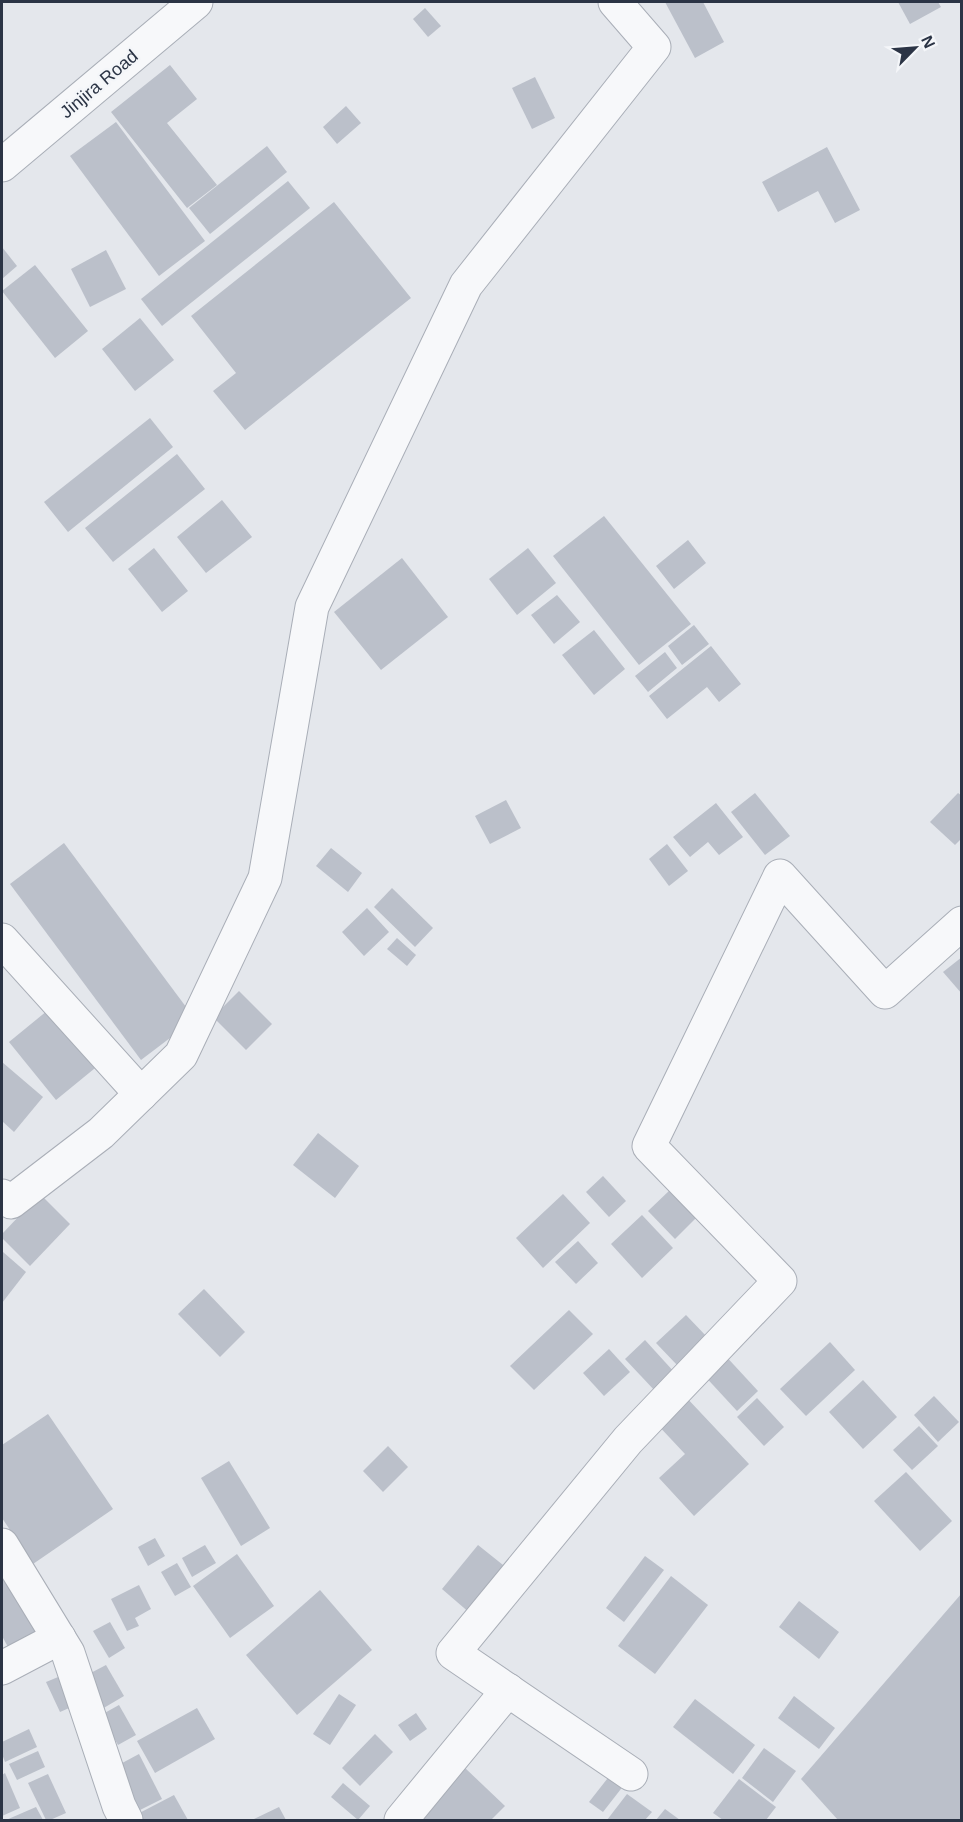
<svg xmlns="http://www.w3.org/2000/svg" width="963" height="1822" font-family="Helvetica,sans-serif">
	<style>
		.building { fill: #bbc0ca }
		.lines { fill: none; stroke-linecap: round; stroke-linejoin: round }
		.minor-casing { stroke: #a9aeb7; stroke-width: 35 }
		.minor { stroke: #f7f8fa; stroke-width: 33 }
		.labels { text-anchor: middle; dominant-baseline: central; stroke-width: 5; stroke-linejoin: round; paint-order: stroke }
		.street-label { font-size: 18px; fill: #2b3445; stroke: #f4f6f9 }
	</style>
	<rect width="100%" height="100%" fill="#e4e7ec"/>
	<g class="building">
		<path d="M665 2H703L724 42 695 58Z"/>
		<path d="M898 2H938L941 7 910 24Z"/>
		<path d="M425 8 441 26 428 37 413 19Z"/>
		<path d="M170 65 197 99 167 123 217 185 187 208 111 112Z"/>
		<path d="M535 77 555 118 532 129 512 88Z"/>
		<path d="M346 106 361 123 337 144 323 127Z"/>
		<path d="M116 122 205 241 159 276 70 156Z"/>
		<path d="M267 146 287 172 210 234 189 208Z"/>
		<path d="M827 147 860 210 835 223 818 191 778 212 762 182Z"/>
		<path d="M288 181 310 208 162 326 141 299Z"/>
		<path d="M334 202 411 298 245 430 213 391 236 373 191 316Z"/>
		<path d="M2 247 17 266 2 279Z"/>
		<path d="M106 250 126 289 90 307 71 269Z"/>
		<path d="M35 265 88 331 55 358 2 291Z"/>
		<path d="M140 318 174 360 135 391 102 349Z"/>
		<path d="M150 418 173 447 68 532 44 502Z"/>
		<path d="M177 454 205 489 113 562 85 528Z"/>
		<path d="M222 500 252 537 206 573 177 537Z"/>
		<path d="M604 516 691 624 639 665 553 556Z"/>
		<path d="M688 540 706 563 674 589 656 566Z"/>
		<path d="M154 548 188 591 162 612 128 569Z"/>
		<path d="M528 548 556 583 517 615 489 579Z"/>
		<path d="M402 558 448 617 381 670 334 612Z"/>
		<path d="M557 595 580 622 554 644 531 615Z"/>
		<path d="M694 625 709 644 682 665 668 646Z"/>
		<path d="M594 630 625 669 594 695 562 655Z"/>
		<path d="M711 646 741 684 719 702 707 687 667 719 649 696Z"/>
		<path d="M665 652 677 668 648 692 635 676Z"/>
		<path d="M755 793 790 836 765 855 731 812Z"/>
		<path d="M958 793 962 796V838L955 845 930 822Z"/>
		<path d="M506 800 521 828 490 844 475 816Z"/>
		<path d="M716 803 743 837 719 855 708 842 690 857 673 837Z"/>
		<path d="M64 843 195 1019 141 1060 10 884Z"/>
		<path d="M667 844 688 871 669 886 649 859Z"/>
		<path d="M331 848 362 873 348 892 316 866Z"/>
		<path d="M392 888 433 928 415 947 374 907Z"/>
		<path d="M367 908 389 932 364 956 342 932Z"/>
		<path d="M397 938 416 955 407 966 387 949Z"/>
		<path d="M962 957V994L943 972Z"/>
		<path d="M239 991 272 1024 246 1050 213 1017Z"/>
		<path d="M53 1006 100 1064 56 1100 9 1042Z"/>
		<path d="M2 1062 43 1097 14 1132 2 1121Z"/>
		<path d="M318 1133 359 1166 335 1198 293 1165Z"/>
		<path d="M603 1176 626 1201 609 1217 586 1192Z"/>
		<path d="M671 1189 697 1217 675 1239 648 1211Z"/>
		<path d="M40 1194 70 1224 30 1266 2 1238V1234Z"/>
		<path d="M563 1194 590 1223 543 1268 516 1238Z"/>
		<path d="M642 1215 673 1248 642 1278 611 1244Z"/>
		<path d="M578 1241 598 1263 576 1284 555 1262Z"/>
		<path d="M3 1252 26 1272 2 1303V1255Z"/>
		<path d="M204 1289 245 1332 220 1357 178 1314Z"/>
		<path d="M569 1310 593 1334 534 1390 510 1366Z"/>
		<path d="M686 1315 708 1338 678 1366 656 1343Z"/>
		<path d="M645 1340 675 1373 656 1392 625 1359Z"/>
		<path d="M830 1342 855 1370 806 1416 780 1389Z"/>
		<path d="M609 1349 630 1372 604 1396 583 1373Z"/>
		<path d="M722 1352 758 1391 737 1411 701 1372Z"/>
		<path d="M863 1380 897 1417 863 1449 829 1412Z"/>
		<path d="M684 1395 749 1464 694 1516 659 1478 685 1454 655 1422Z"/>
		<path d="M934 1396 959 1422 938 1442 914 1415Z"/>
		<path d="M757 1398 784 1427 764 1446 737 1417Z"/>
		<path d="M48 1414 113 1509 33 1564 2 1518V1445Z"/>
		<path d="M919 1426 938 1446 912 1470 893 1450Z"/>
		<path d="M388 1446 408 1467 383 1492 363 1471Z"/>
		<path d="M229 1461 270 1528 241 1546 201 1478Z"/>
		<path d="M906 1472 952 1521 920 1551 874 1501Z"/>
		<path d="M155 1538 165 1556 148 1566 138 1547Z"/>
		<path d="M205 1545 216 1563 192 1577 182 1558Z"/>
		<path d="M478 1545 508 1569 471 1614 442 1589Z"/>
		<path d="M237 1554 274 1606 230 1638 193 1586Z"/>
		<path d="M645 1556 664 1570 624 1622 606 1608Z"/>
		<path d="M2 1563 40 1629 8 1647 2 1636Z"/>
		<path d="M177 1563 191 1587 175 1596 161 1572Z"/>
		<path d="M671 1576 708 1605 655 1674 618 1646Z"/>
		<path d="M139 1585 151 1609 135 1618 139 1626 127 1631 111 1599Z"/>
		<path d="M320 1590 372 1650 297 1715 246 1655Z"/>
		<path d="M962 1593V1820H838L801 1779Z"/>
		<path d="M799 1601 839 1632 819 1659 779 1627Z"/>
		<path d="M110 1622 125 1648 109 1658 93 1631Z"/>
		<path d="M106 1665 124 1696 102 1709 83 1677Z"/>
		<path d="M63 1675 76 1705 60 1712 46 1682Z"/>
		<path d="M339 1694 356 1705 330 1745 313 1734Z"/>
		<path d="M794 1696 835 1728 819 1749 778 1718Z"/>
		<path d="M695 1699 755 1745 733 1774 673 1727Z"/>
		<path d="M119 1705 136 1735 118 1745 101 1715Z"/>
		<path d="M197 1708 215 1739 155 1773 137 1741Z"/>
		<path d="M416 1713 427 1729 410 1741 398 1725Z"/>
		<path d="M29 1729 37 1747 5 1762 2 1754V1742Z"/>
		<path d="M375 1734 393 1752 360 1786 342 1768Z"/>
		<path d="M764 1748 796 1771 773 1802 742 1778Z"/>
		<path d="M38 1751 45 1767 17 1780 9 1764Z"/>
		<path d="M139 1754 162 1799 134 1813 111 1769Z"/>
		<path d="M464 1767 505 1806 491 1820H413Z"/>
		<path d="M5 1773 20 1808 2 1816V1775Z"/>
		<path d="M48 1774 66 1813 50 1820H46L28 1783Z"/>
		<path d="M611 1774 624 1785 603 1812 589 1802Z"/>
		<path d="M739 1779 776 1807 766 1820H723L713 1813Z"/>
		<path d="M343 1783 370 1806 358 1820 331 1797Z"/>
		<path d="M627 1794 652 1812 645 1820H607Z"/>
		<path d="M174 1795 188 1820H126Z"/>
		<path d="M36 1807 43 1820H6Z"/>
		<path d="M279 1807 286 1820H252Z"/>
		<path d="M665 1809 680 1820H656Z"/>
	</g>
	<g class="lines">
		<defs>
			<g id="minor">
				<path d="M2 165 196 2"/>
				<path d="M2 940 141 1094"/>
				<path d="M2 1196 11 1202 101 1133 181 1055 265 878 312 607 466 285 654 47 615 2"/>
				<path d="M2 1545 68 1653 119 1806 126 1820"/>
				<path d="M2 1668 59 1638"/>
				<path d="M631 1774 453 1653 628 1440 780 1281 649 1146 780 876 885 992 962 923"/>
				<path d="M401 1820 508 1690"/>
			</g>
		</defs>
		<use href="#minor" class="minor-casing"/>
		<use href="#minor" class="minor"/>
	</g>
	<g class="labels">
		<g class="street-label">
			<text transform="translate(99 84) rotate(-40)">Jinjira Road</text>
		</g>
	</g>
	<rect width="963" height="1822" fill="none" stroke="#2b3445" stroke-width="6"/>
	<g transform="translate(915 48) rotate(65)" stroke="#f4f6f9" stroke-width="4.5" paint-order="stroke">
	<path d="M0-4.5L10 22L0 15L-10 22Z" fill="#2b3445"/>
	<text y="-9" font-size="16" font-weight="bold" text-anchor="middle" fill="#2b3445">N</text>
	</g>
</svg>
